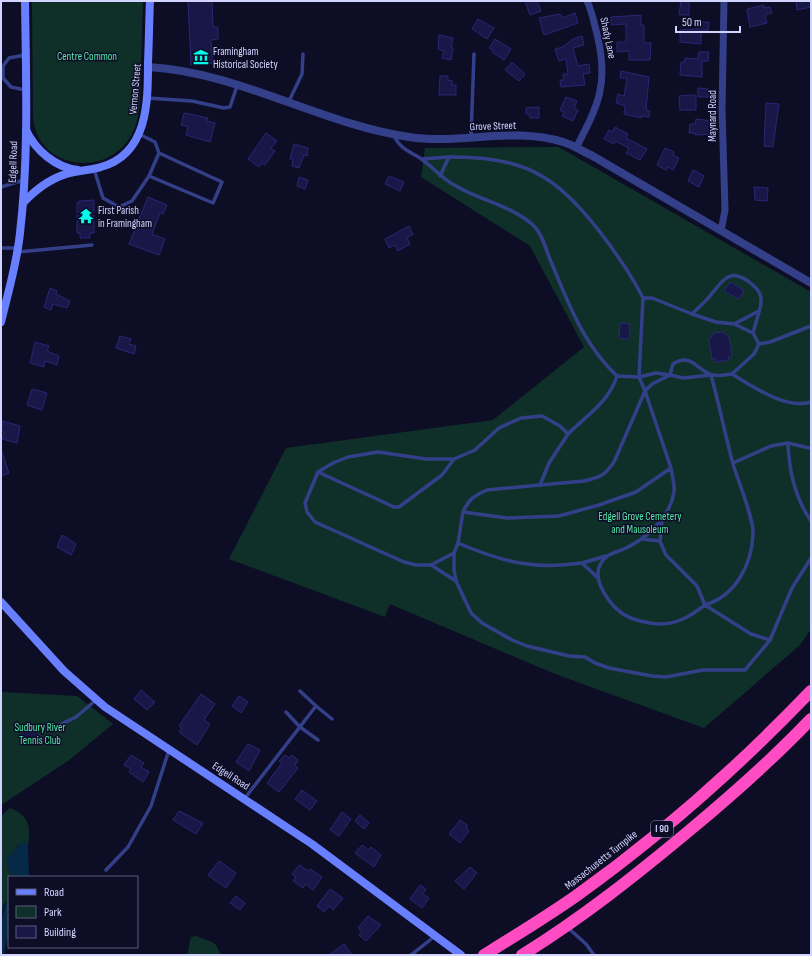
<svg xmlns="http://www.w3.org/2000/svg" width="812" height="956" font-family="'Sofia Sans Condensed',sans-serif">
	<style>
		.green { fill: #0f3029 }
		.water { fill: #052946 }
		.building { fill: #181748; stroke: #282776 }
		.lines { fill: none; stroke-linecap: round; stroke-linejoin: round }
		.service { stroke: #334089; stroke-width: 3.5 }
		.minor { stroke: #334089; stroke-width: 7 }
		.tertiary { stroke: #334089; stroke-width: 8 }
		.secondary { stroke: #6880ff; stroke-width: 8 }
		.motorway { stroke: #ff4cc2; stroke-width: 12 }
		.labels { text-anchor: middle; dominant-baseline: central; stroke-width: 3; stroke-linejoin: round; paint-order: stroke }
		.shield { fill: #0d0d26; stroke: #9698be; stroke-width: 1 }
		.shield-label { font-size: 10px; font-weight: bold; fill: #d1d4ff }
		.street-label { font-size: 11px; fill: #d1d4ff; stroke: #0d0d26 }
		.poi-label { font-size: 11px; fill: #d1d4ff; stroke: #0d0d26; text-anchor: start }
		.park-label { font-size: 11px; fill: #52eaa8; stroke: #0d0d26 }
	</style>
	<rect width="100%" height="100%" fill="#0d0d26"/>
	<g class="green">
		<path d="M32 1H143C142 23 142 46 141 68 140 91 142 114 132 134 108 179 38 170 33 118Z"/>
		<path d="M543 147H558L564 150 811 292V629L800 645 704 728 555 674 390 604 385 617 229 559 286 448 493 420 584 347 530 246 421 177 425 148Z"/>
		<path d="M1 692 77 696 113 724 68 761 1 805Z"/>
		<path d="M10 808C29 816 31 826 28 846L25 842 18 845C12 860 0 857 14 877H9V899L4 904 1 918V816Z"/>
		<path d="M196 936 212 942 216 945 220 953 219 955H187L191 937Z"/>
	</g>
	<g class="water">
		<path d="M22 842H25L28 846 29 877H14L10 872 7 861 8 857Z"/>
		<path d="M9 899V936L5 946 4 955H1C1 940 0 909 9 899Z"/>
	</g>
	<g class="building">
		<path d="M188 1H212L213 27H218V39L211 40 213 63 191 65Z"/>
		<path d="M525 1H537L541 11 530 15Z"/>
		<path d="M681 1H689V15H679Z"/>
		<path d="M796 1H811V7L797 10Z"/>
		<path d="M764 5V8L770 7 772 13 765 15 767 23 750 27 747 9Z"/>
		<path d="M575 13 578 23 544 35 539 18 560 14 562 18Z"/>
		<path d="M641 15V25H644V43H651L650 60H629V51L617 52V42H626V24L611 25V17Z"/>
		<path d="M478 19 494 28 487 39 472 29Z"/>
		<path d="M698 22H709L708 31H701V44L680 42V30L698 29Z"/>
		<path d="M439 35 453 38 451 47 453 48 451 60 442 58 444 51 438 49Z"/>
		<path d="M582 36 584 45 573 48 578 66 589 64 590 73 583 74 585 85 561 87 560 80H564L563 74H568L566 59 559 61 555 49 563 47 573 39Z"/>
		<path d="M495 39 511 49 504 60 492 52 493 50 489 48Z"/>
		<path d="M699 52H709L708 61H702V77L680 75 681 62H685V58L698 59Z"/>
		<path d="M512 62 525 74 519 81 505 70Z"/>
		<path d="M621 71 649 77 646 110 650 111 649 117 641 116V118L624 114 625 106 616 103 618 94 624 96 627 78H620Z"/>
		<path d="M440 76H448V81L452 80V85H456V95H439Z"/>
		<path d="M698 88 708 89V97H698Z"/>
		<path d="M690 95H696V110H680L679 96Z"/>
		<path d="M566 97 577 101 574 108 578 110 573 121 562 116 564 112 560 110Z"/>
		<path d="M766 103 779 104 773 147 764 146Z"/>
		<path d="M539 107V118H530L529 114H526V108Z"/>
		<path d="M184 113 208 118 207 121 215 123 210 142 186 135 188 127 181 125Z"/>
		<path d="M696 119 713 121 712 134 695 135V133H689L690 124H695Z"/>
		<path d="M615 127 628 134 626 138 647 149 640 160 626 153 629 148 615 141 614 144 604 139 609 130 612 132Z"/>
		<path d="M266 133 277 141 271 148 275 151 265 165 262 163 259 167 248 159Z"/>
		<path d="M294 144 308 148 307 156 304 155 299 168 292 166 293 159H290Z"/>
		<path d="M665 148 674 152 673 155 679 158 673 170 668 167 666 170 657 165Z"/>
		<path d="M693 170 704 176 699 187 688 181Z"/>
		<path d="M389 176 404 182 400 191 385 184Z"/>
		<path d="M299 177 308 180 305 189 297 186Z"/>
		<path d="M754 187 768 188 767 201 755 200Z"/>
		<path d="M148 197 167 205 163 214 160 213 152 234 165 239 159 255 129 244Z"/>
		<path d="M94 200V233H90V238H80V233H77V203H79V201Z"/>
		<path d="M409 226 413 234 407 238 410 244 398 251 395 245 389 248 385 239Z"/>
		<path d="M730 282 744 290 739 299 724 291Z"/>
		<path d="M50 288 57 291 56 294 70 301 67 308 53 304 51 310 44 307Z"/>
		<path d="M620 323 630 324 629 339 619 338Z"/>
		<path d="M723 332 729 337 732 356 728 357 729 360 716 362V358L712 359 709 340 714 333Z"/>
		<path d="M120 336 131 339 129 344 136 346 134 354 116 348Z"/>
		<path d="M35 342 49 346 47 351 59 356 57 365 45 361 44 367 30 363Z"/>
		<path d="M32 389 47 393 42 410 27 405Z"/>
		<path d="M3 421 20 426 17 443 2 439 4 432 1 431V429Z"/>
		<path d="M2 452 9 473 1 476V453Z"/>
		<path d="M62 535 76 544 71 555 57 547Z"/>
		<path d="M141 690 155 702 147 710 134 699Z"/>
		<path d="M201 694 215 704 205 718 204 720 210 724 197 745 179 732 182 728 179 726Z"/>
		<path d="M239 696 248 702 241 713 232 706Z"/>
		<path d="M35 726 41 737 27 744 22 732Z"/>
		<path d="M248 744 260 750 249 771 236 762Z"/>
		<path d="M131 755 144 763 141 767 149 772 143 782 129 772 131 769 124 765Z"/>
		<path d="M285 755 290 758 292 755 298 760 295 765 298 768 279 792 267 783 282 763 279 761Z"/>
		<path d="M302 790 317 801 310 810 295 799Z"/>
		<path d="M179 811 203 823 196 834 173 820Z"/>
		<path d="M342 812 351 819 339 836 330 830Z"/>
		<path d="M360 815 369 823 364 829 355 821Z"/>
		<path d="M460 820 468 826 466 828 469 831 460 843 449 834Z"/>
		<path d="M362 845 368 850 371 847 381 855 374 867 355 853Z"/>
		<path d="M219 861 236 873 226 888 208 875Z"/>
		<path d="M299 865 308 871 310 869 322 877 313 890 306 884 303 888 293 881 296 877 292 874Z"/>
		<path d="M470 867 477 873 464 889 455 881Z"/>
		<path d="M420 885 426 889 423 894 429 898 422 908 410 899Z"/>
		<path d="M330 889 343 898 333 910 329 906 324 912 317 906Z"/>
		<path d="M236 896 245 903 240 910 230 903Z"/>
		<path d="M368 916 381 925 366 941 359 935 362 931 358 928Z"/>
		<path d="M344 944 352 955H329Z"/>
	</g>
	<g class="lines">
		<g class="service">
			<path d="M25 55 9 58 3 66V78L11 87 25 90"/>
			<path d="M147 98 192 101 224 108 230 107 237 86"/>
			<path d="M289 101 302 74 303 54"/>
			<path d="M139 134 155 142 159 153 222 182 213 203 149 176"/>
			<path d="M394 135C398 147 410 152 420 158 433 167 442 179 456 186 481 201 513 206 534 226 544 236 546 252 552 264 569 305 584 345 617 376"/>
			<path d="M471 137 474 54"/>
			<path d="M422 159 449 157"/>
			<path d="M94 169 103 198 119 207 132 201 149 176 159 153"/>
			<path d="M440 176 449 157C522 156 555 174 600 232 616 253 631 274 643 298"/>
			<path d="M1 187 24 180"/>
			<path d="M1 248H18"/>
			<path d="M18 252 92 245"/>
			<path d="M692 314 652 298H643L639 377 656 373 670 375 673 364C691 353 695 368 710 374 717 377 726 375 732 374"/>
			<path d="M734 324 716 322 692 314C698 308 705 302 710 296 725 277 732 266 754 286 762 293 763 301 759 311L734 324 753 333 759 344"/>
			<path d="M811 326 770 342 759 344 754 354 732 374C752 386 786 410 811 402"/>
			<path d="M753 333 759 312"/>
			<path d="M788 443 809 448"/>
			<path d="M733 463 771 446 788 443C789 471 795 498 811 521"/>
			<path d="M318 472 394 507H399L442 475 454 459"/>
			<path d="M540 485 549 463 568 434"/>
			<path d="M463 512C468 500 475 495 487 490L584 481C601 477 604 476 614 462L645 391 671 468"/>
			<path d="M642 539 660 541 662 521"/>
			<path d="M458 543C502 562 534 570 582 563"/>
			<path d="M454 553V570L456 581"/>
			<path d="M431 565 454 553 458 543 463 512 507 518 559 516 599 505 636 492 671 468C672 475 675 485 674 492 670 518 646 539 624 549 614 553 605 554 600 565 592 581 610 605 623 614 633 620 649 624 661 624 678 624 692 615 705 605L751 634 770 640 745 670H703L666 677 652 676 609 668 595 663 585 657 569 656 527 646 512 640 482 623 471 613 456 581 431 565H416L404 562 315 522 307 512 305 503 318 472 333 463 348 457 378 452 426 459H454L475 450 499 428 521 418 532 417 542 416 560 426 568 434C587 415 609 402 617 376L639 377 645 391 652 384 670 375 683 378 711 375C719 404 725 434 733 464 738 481 754 519 753 534 752 565 735 596 705 605L697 586 666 555 660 541"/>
			<path d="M598 578 582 563 606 556"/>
			<path d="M770 640 792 588 811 558"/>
			<path d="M300 691 316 706"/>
			<path d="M286 712 300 727 318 740"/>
			<path d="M51 729 76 717 96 700"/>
			<path d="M245 798 316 706 332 719"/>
			<path d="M106 870 128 847 151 806 169 750"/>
			<path d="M567 927 586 944 594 955"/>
			<path d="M411 955 435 936"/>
		</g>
		<g class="minor">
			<path d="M576 148C599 104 609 83 597 34 594 23 592 11 587 1"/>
			<path d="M721 231 725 210 722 109 724 1"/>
		</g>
		<path class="tertiary" d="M148 67C239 72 320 124 409 137 460 145 513 126 563 142 573 145 582 151 591 155L811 283"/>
		<g class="secondary">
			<path d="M26 130C35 150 56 168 78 170"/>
			<path d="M23 203C37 188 53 176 74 172 83 170 92 170 101 167 148 154 148 102 148 62 149 42 149 21 150 1"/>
			<path d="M1 322C8 293 17 263 20 233 29 156 26 78 25 1"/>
			<path d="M1 602 64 671 105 707 312 844 461 955"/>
		</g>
		<g class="motorway">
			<path d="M484 955C515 936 546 917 576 896 660 836 739 766 811 691"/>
			<path d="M522 955C582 918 636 875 690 830 732 795 773 759 811 719"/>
		</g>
	</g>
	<defs>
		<symbol id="museum-bare" viewBox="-9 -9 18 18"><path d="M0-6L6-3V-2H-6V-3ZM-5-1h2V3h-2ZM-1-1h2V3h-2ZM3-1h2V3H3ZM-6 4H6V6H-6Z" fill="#00fce8" stroke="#0d0d26" stroke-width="2.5" paint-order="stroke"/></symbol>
		<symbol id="temple-bare" viewBox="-9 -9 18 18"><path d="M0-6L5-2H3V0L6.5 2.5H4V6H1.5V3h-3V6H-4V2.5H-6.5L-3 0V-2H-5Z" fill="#00fce8" stroke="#0d0d26" stroke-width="2.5" paint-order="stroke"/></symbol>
	</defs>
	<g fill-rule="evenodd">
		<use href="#museum-bare" x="190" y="46" width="22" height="22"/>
		<use href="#temple-bare" x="75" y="205" width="22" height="22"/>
	</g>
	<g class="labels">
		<rect class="shield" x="651" y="821" width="22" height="16" rx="3"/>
		<g class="shield-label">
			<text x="662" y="829">I 90</text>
		</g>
		<g class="street-label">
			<text transform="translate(608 38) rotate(78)">Shady Lane</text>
			<text transform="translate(135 89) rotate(-85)">Vernon Street</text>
			<text transform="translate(712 116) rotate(-90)">Maynard Road</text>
			<text transform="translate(493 126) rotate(-2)">Grove Street</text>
			<text transform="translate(13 162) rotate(-88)">Edgell Road</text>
			<text transform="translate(231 776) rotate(33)">Edgell Road</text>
			<text transform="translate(601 860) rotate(-38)">Massachusetts Turnpike</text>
		</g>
		<g class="poi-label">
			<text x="213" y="51">Framingham<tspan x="213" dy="13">Historical Society</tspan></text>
			<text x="98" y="210">First Parish<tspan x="98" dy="13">in Framingham</tspan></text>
		</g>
		<g class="park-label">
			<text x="87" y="56">Centre Common</text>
			<text x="640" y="516">Edgell Grove Cemetery<tspan x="640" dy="13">and Mausoleum</tspan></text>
			<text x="40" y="727">Sudbury River<tspan x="40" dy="13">Tennis Club</tspan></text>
		</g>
	</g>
	<rect width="812" height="956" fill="none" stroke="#d1d4ff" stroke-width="4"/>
	<rect x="8" y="876" width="130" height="72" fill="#0d0d26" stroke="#5b5d7d"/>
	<rect x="16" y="889" width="20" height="6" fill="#6880ff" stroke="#5b5d7d"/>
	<text x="44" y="896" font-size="12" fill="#d1d4ff">Road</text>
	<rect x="16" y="906" width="20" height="12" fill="#0f3029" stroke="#5b5d7d"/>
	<text x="44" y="916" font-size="12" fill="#d1d4ff">Park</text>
	<rect x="16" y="926" width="20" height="12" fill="#181748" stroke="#5b5d7d"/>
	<text x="44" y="936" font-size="12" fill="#d1d4ff">Building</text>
	<path d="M676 26v6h64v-6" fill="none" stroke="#d1d4ff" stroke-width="2"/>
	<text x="682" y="26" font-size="12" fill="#d1d4ff" stroke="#0d0d26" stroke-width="3" paint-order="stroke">50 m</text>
</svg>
